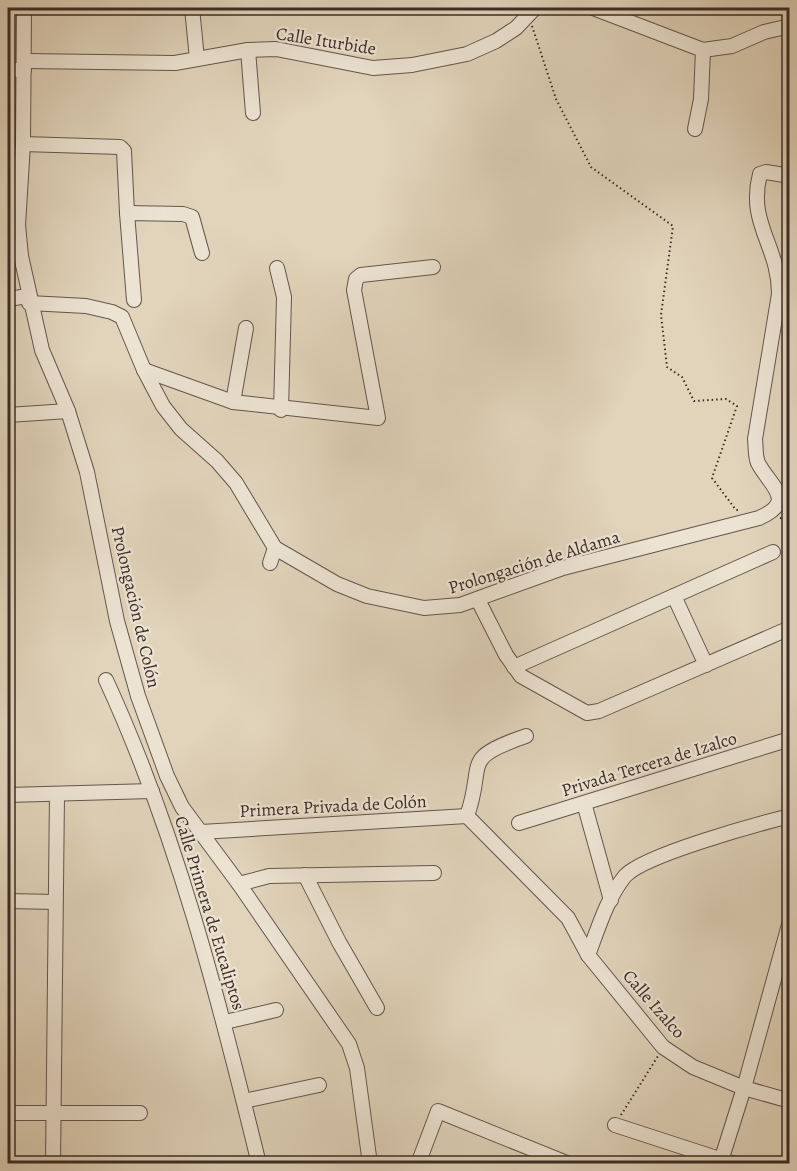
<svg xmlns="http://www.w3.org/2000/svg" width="797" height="1171" font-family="Alegreya,serif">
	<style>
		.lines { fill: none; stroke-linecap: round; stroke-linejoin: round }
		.minor-casing { stroke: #64564c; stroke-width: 16 }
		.path { stroke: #3b2c27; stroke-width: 2; stroke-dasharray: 1.5 3; stroke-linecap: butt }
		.minor { stroke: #ece3d3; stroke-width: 14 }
		.labels { text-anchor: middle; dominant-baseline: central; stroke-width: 4.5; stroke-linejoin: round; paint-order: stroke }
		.street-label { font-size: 18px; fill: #3b2c27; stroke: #ece3d3 }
	</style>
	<rect width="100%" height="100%" fill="#e1d4bb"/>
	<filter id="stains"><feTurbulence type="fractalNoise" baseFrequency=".00333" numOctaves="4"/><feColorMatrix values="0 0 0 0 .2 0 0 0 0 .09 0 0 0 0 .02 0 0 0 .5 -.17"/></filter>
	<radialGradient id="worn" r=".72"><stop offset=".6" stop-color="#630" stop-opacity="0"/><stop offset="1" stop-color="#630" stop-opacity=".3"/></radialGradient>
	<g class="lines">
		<defs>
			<g id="minor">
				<path d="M24 8 23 144 18 225 21 256 42 350 68 411 87 472 117 621 138 696 167 776 182 807 239 884 349 1044 357 1068 370 1164"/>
				<path d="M192 8 197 59"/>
				<path d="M593 8 703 50 732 46 764 32 790 26"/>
				<path d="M248 50 253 113"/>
				<path d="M25 61 175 63 248 50 276 49 373 68 412 65 467 54 496 41 516 28 535 8"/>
				<path d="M8 70H24"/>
				<path d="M695 129 701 99 703 50"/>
				<path d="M23 144 120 147 124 151 127 213"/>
				<path d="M277 268 284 297 281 410"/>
				<path d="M8 299 28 296"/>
				<path d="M134 300 127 213 183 214 192 217 202 253"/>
				<path d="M29 303 86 306 112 312 122 317 144 370 163 406 181 429 217 461 236 483 275 548 337 584 367 596 424 608 460 605 563 568 759 518C797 501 771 487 758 463 755 456 756 447 755 439L779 294C779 245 747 224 760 174L766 172 790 176"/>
				<path d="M144 370 233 402 378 418 354 290 356 279 361 275 433 267"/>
				<path d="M233 402 246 328"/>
				<path d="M8 415 68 411"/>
				<path d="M270 563 275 548"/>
				<path d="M674 596 706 665"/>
				<path d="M478 600 506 655 521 676 587 713 599 711 790 628"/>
				<path d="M514 667 773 552"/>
				<path d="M106 680C177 834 219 1000 259 1164"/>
				<path d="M8 795 152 791"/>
				<path d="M584 803 611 900"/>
				<path d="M467 816 568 918 588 955 663 1047 693 1067 744 1088 790 1101"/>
				<path d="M467 816C486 762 459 759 526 736"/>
				<path d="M519 823 790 739"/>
				<path d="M201 832 467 816"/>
				<path d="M305 875 339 942 377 1008"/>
				<path d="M239 884 269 876 434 873"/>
				<path d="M8 901 55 902"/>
				<path d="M588 955C598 929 607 898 625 876 644 855 758 824 790 816"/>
				<path d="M225 1022 276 1010"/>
				<path d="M244 1101 319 1085"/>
				<path d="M8 1113H140"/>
				<path d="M615 1125 735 1164"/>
				<path d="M53 1164 57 794"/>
				<path d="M418 1164 438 1111 569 1164"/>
				<path d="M720 1164 744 1088 790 921"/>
			</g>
		</defs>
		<use href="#minor" class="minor-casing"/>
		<g class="path">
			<path d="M532 26 556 99 591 167 673 226 661 315 667 367 682 377 694 401 726 399 737 406 712 478 736 510H739"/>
			<path d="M780 518 790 520"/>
			<path d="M621 1115 658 1056"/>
		</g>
		<use href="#minor" class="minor"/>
	</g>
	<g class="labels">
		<g class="street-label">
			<text transform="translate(326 41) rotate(9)">Calle Iturbide</text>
			<text transform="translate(534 562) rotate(-17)">Prolongación de Aldama</text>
			<text transform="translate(136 607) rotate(77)">Prolongación de Colón</text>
			<text transform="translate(649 764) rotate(-17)">Privada Tercera de Izalco</text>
			<text transform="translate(333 806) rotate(-3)">Primera Privada de Colón</text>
			<text transform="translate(210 913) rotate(73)">Calle Primera de Eucaliptos</text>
			<text transform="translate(654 1004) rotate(49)">Calle Izalco</text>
		</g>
	</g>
	<rect width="797" height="1171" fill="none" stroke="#e1d4bb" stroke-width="30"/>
	<rect x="9" y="9" width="779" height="1153" fill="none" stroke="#3b2c27" stroke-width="3"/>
	<rect x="15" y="15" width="767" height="1141" fill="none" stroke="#3b2c27" stroke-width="1.5"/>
	<rect width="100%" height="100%" filter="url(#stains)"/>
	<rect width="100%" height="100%" fill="url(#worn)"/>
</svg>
